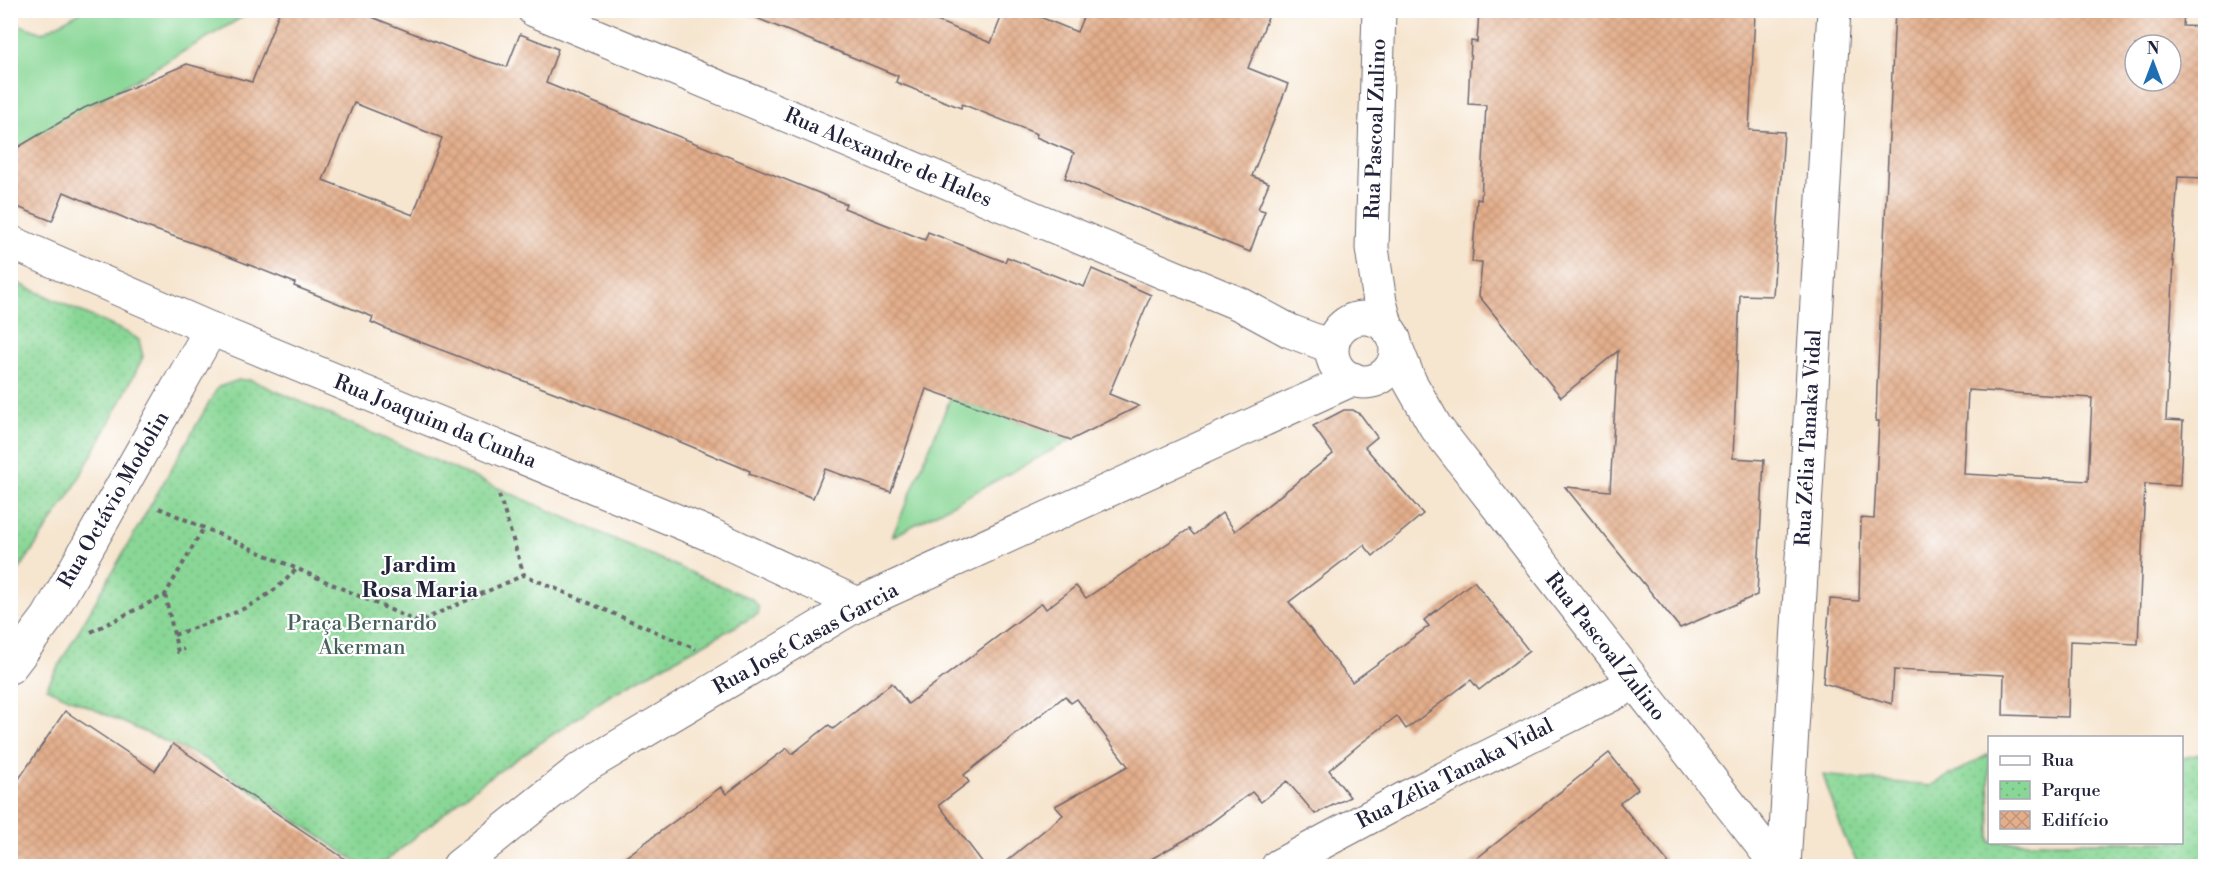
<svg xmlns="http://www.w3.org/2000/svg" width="2216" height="877" font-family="'Libre Bodoni',serif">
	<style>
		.green { fill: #89d796; stroke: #567c68; stroke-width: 1.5 }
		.park { fill: url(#park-dots); stroke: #567c68; stroke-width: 1.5 }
		.building { fill: url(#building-cross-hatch); fill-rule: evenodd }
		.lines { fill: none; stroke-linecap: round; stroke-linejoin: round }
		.street-casing { stroke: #6c666f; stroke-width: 35 }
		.path { stroke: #6c666f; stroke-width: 4; stroke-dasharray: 4.5 4.5; stroke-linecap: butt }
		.street { stroke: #fff; stroke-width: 33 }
		.labels { text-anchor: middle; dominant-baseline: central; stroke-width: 4.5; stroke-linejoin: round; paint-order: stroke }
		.street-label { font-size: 21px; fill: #22223b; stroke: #fff }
		.park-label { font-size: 21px; fill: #46615b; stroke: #fff }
		.neighbourhood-label { font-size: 22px; font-weight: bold; fill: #22223b; stroke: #fff }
	</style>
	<defs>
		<pattern id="park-dots" width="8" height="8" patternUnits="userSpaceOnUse" patternTransform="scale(1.5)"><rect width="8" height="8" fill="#89d796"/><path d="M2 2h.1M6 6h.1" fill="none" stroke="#76b882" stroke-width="1.8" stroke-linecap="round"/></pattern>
		<pattern id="building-cross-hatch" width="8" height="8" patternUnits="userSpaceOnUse" patternTransform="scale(1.5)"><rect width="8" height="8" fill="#e3ae8b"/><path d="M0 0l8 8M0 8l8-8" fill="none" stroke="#c29579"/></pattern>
	</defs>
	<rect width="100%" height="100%" fill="#fff"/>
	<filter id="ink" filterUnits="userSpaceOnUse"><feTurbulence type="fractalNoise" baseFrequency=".0167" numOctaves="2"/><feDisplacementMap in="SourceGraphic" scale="12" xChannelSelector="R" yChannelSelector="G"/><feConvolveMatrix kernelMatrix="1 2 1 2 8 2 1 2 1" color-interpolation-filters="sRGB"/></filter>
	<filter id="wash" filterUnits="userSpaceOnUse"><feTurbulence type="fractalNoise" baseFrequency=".008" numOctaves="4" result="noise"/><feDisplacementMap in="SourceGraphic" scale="24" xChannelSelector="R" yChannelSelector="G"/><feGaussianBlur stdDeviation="1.35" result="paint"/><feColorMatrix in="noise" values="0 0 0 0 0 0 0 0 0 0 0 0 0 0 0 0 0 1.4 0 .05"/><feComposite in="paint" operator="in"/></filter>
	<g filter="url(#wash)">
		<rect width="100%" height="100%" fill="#f6e5cf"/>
		<g class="green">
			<path d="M82 11H253L11 152 10 21 42 33Z"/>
			<path d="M951 397 1071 440 892 537Z"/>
		</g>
		<g class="park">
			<path d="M11 280 130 334 139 340 143 357 120 403 72 491 11 582Z"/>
			<path d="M239 380H251L752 599 758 606V614L609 696 476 787 380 866H363L205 759 46 688 218 387Z"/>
			<path d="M2205 753V866H1859L1844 836 1823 775 1930 786 1989 754 1990 842H2182V758Z"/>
		</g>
		<g id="blocks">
			<g class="building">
				<path d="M280 10H354L473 57 507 67 520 34 558 49 546 83 846 204 844 208 925 240 928 232 1005 262 1007 257 1084 287 1092 269 1151 295 1109 394 1139 406 1071 440 926 389 891 492 825 469 813 498 749 474 750 471 630 421 391 331 371 322 373 317 294 286 295 283 204 247 141 225 64 192 52 221 10 204V152L84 108 187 64 252 82ZM354 103 442 138 413 215 323 180Z"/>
				<path d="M737 10H910L991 43 1004 10H1023L1077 32 1086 10H1271L1248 68 1288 84 1252 176 1269 183 1258 209 1265 211 1250 252 1065 178 1074 153 1036 137 1037 134 962 104 961 108 896 82 898 76Z"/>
				<path d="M1479 10H1684L1755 14 1749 130 1784 132 1773 296 1740 295 1733 458 1764 460 1757 595 1680 628 1565 487 1610 491 1618 351 1561 397 1479 296 1482 262H1472L1477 199 1481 200 1486 105 1468 104 1471 41 1477 42Z"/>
				<path d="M1895 10H2184L2183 26 2205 27V178L2178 177 2172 261H2174L2166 420 2183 421 2180 486 2145 484 2138 644 2070 641 2068 717 2003 715 2004 675 1894 670 1892 704 1823 683 1830 599 1859 601 1861 518 1874 519 1879 421H1876L1877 387ZM2135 45H2171V81H2135ZM1968 390 2092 398 2088 481 1964 474Z"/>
				<path d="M1344 410H1353L1361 415 1377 437 1365 447 1423 514 1373 556 1364 545 1289 602 1352 682 1429 626 1424 620 1474 581 1529 651 1479 690 1471 680 1406 729 1397 716 1360 744 1329 770 1350 797 1315 814 1287 781 1261 802 1252 792 1197 833 1137 867H999L1063 815 1055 806 1128 766 1077 699 1071 703 1065 696 964 775 969 782 939 805 986 867H612L721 787 726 794 787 748 792 754 829 725 833 729 892 683 908 704 1042 603 1046 609 1076 586 1086 598 1189 529 1194 535 1222 513 1235 531 1333 454 1313 426Z"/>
				<path d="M65 711 155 771 173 744 357 867H10V792Z"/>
				<path d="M1609 753 1638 789 1620 803 1672 867H1466Z"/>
			</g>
		</g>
	</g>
	<g filter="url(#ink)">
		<use href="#blocks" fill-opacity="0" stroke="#6c666f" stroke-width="1.5"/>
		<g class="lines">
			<defs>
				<g id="street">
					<path d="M534 10 1242 305 1290 331 1332 347"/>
					<path d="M1379 10 1372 248 1380 302 1387 328"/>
					<path d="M10 242 211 329 711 535 858 604"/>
					<circle cx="1364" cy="350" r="32"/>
					<path d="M1396 347 1410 382 1435 426 1778 866"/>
					<path d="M10 667 48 617 211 329"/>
					<path d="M459 866 579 770 858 604 1353 379"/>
					<path d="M1278 866 1409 796 1633 684"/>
					<path d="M1784 866 1834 10"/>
				</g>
			</defs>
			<use href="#street" class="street-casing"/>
			<g class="path">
				<path d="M499 495 524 575"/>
				<path d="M159 508 418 622 524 575 696 649"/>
				<path d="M165 595 178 652 184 649"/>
				<path d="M91 632 165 595 204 527"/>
				<path d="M174 635C221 618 263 608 297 568"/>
			</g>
			<use href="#street" class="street"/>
		</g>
	</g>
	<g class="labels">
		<g class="street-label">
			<text transform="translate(1376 129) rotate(-88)">Rua Pascoal Zulino</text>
			<text transform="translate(888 158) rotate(23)">Rua Alexandre de Hales</text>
			<text transform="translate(435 422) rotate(22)">Rua Joaquim da Cunha</text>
			<text transform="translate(1809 438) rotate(-87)">Rua Zélia Tanaka Vidal</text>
			<text transform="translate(114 500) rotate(-60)">Rua Octávio Modolin</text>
			<text transform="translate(806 639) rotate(-29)">Rua José Casas Garcia</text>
			<text transform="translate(1605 647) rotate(52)">Rua Pascoal Zulino</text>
			<text transform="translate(1455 774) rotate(-27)">Rua Zélia Tanaka Vidal</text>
		</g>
		<g class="park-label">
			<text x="362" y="624">Praça Bernardo<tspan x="362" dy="24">Akerman</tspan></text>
		</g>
		<g class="neighbourhood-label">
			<text x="420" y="565">Jardim<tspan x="420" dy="25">Rosa Maria</tspan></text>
		</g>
	</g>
	<rect width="2216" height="877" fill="none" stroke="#fff" stroke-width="36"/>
	<rect x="1988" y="736" width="195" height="108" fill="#ffffff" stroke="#a7a7b1" stroke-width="1.5"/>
	<rect x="2000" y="756" width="30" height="9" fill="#ffffff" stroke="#a7a7b1" stroke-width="1.5"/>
	<text x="2042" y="766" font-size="18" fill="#22223b">Rua</text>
	<rect x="2000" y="781" width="30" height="18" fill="url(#park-dots)" stroke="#a7a7b1" stroke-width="1.5"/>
	<text x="2042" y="796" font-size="18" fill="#22223b">Parque</text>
	<rect x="2000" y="811" width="30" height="18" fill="url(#building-cross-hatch)" stroke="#a7a7b1" stroke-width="1.5"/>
	<text x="2042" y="826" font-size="18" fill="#22223b">Edifício</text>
	<g transform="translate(2153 63)"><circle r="28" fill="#ffffff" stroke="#a7a7b1" stroke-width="1.5"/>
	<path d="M0-4.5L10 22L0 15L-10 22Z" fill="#1f6fb2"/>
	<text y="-9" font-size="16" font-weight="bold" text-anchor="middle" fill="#22223b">N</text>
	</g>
</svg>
